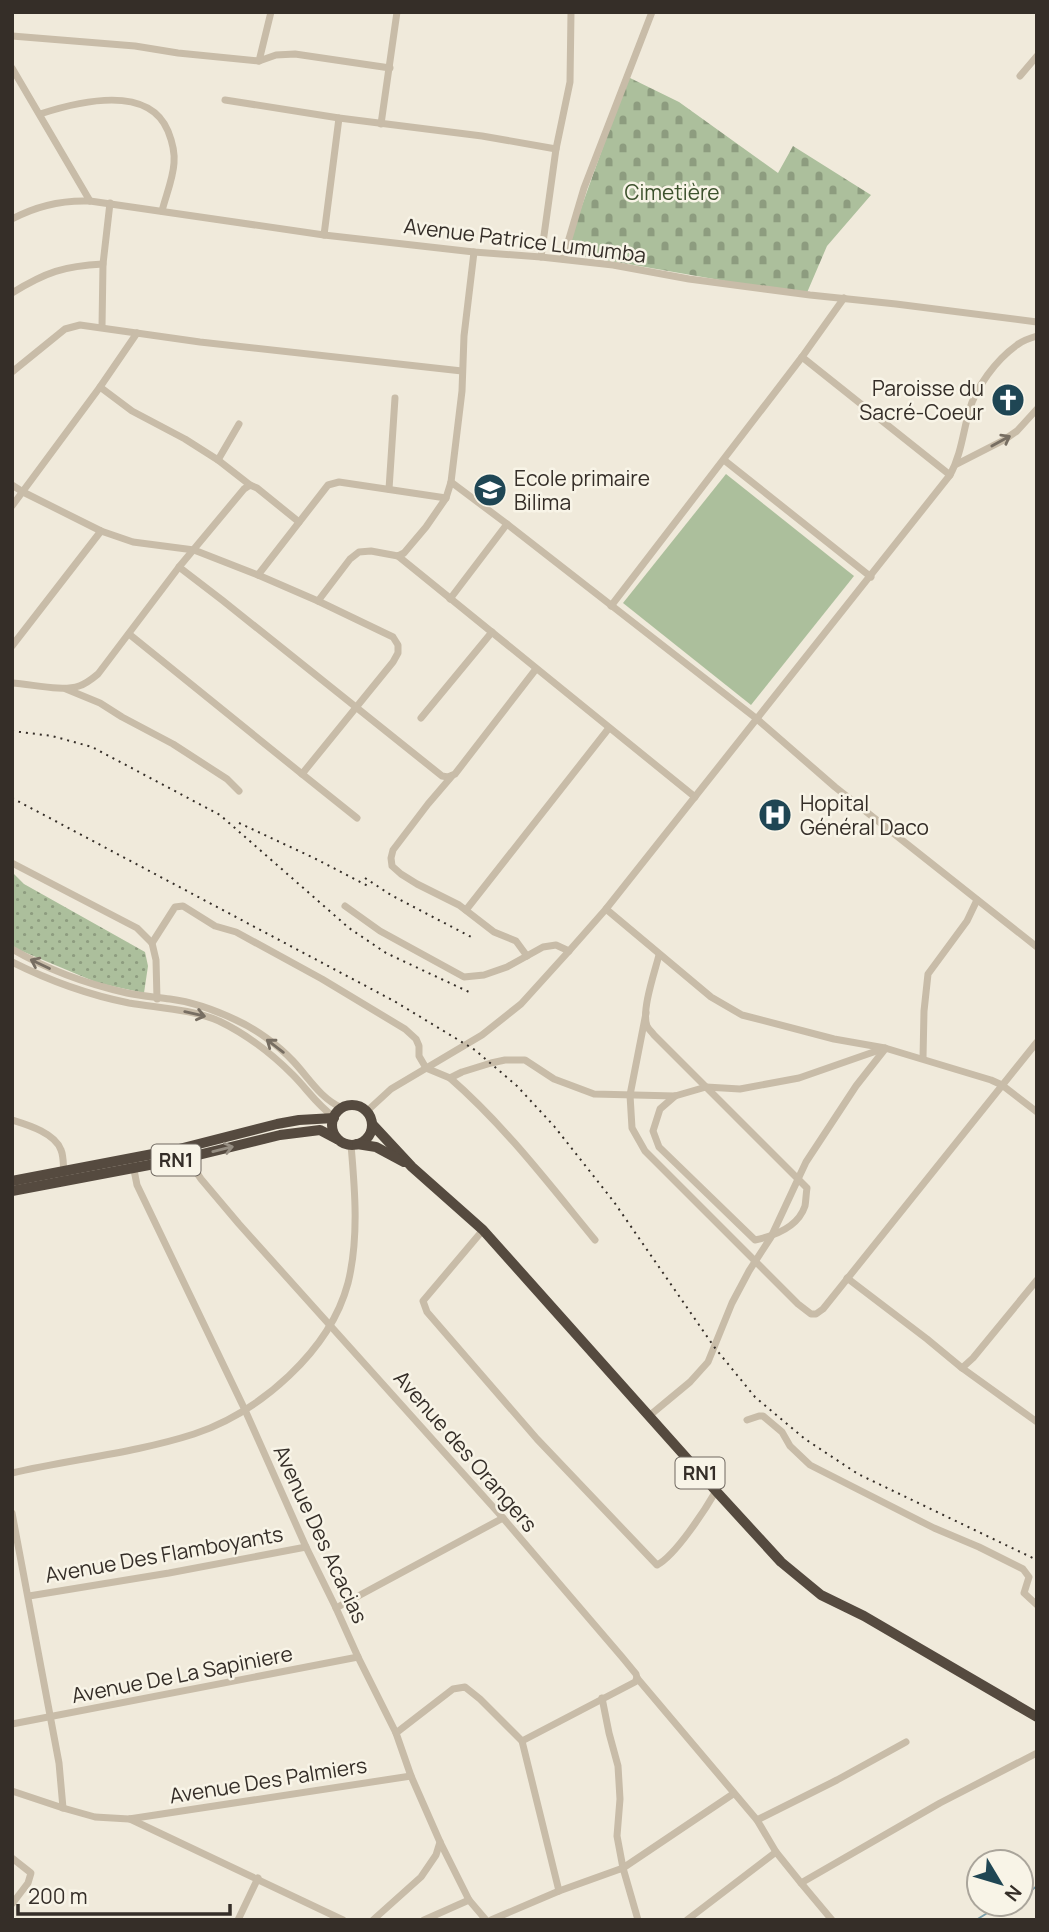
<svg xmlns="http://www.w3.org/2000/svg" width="1049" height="1932" font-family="Manrope,sans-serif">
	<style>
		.grass { fill: url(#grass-dots) }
		.cemetery { fill: url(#cemetery-stones) }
		.garden { fill: #acbf9c }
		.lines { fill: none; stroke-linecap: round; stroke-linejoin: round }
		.stream { stroke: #7ba0ac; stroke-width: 2 }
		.minor { stroke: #c8bca8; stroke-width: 7 }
		.highway { stroke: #554a3f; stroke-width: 10 }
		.rail { stroke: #352e28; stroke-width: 2; stroke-dasharray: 2 5; stroke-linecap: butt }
		.oneway { stroke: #776e62 }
		.oneway2 { stroke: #968e82 }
		.labels { text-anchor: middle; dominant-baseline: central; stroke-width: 5; stroke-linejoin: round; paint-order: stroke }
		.shield { fill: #f8f4e7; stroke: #706961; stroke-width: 2 }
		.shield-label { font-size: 19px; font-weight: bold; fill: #352e28 }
		.park-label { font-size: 21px; fill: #3d522d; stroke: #f8f4e7 }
		.street-label { font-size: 21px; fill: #352e28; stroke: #f8f4e7 }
		.poi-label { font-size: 21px; fill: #352e28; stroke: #f8f4e7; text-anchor: start }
	</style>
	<defs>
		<pattern id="grass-dots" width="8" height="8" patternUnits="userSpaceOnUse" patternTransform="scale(1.75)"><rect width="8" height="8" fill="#acbf9c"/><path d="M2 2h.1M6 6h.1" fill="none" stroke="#8d9c7f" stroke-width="1.8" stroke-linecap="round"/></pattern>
		<pattern id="cemetery-stones" width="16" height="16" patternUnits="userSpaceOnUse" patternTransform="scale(1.75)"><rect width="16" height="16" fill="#acbf9c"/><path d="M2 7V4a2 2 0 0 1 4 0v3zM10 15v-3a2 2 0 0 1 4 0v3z" fill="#8d9c7f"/></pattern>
	</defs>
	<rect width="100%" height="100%" fill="#f0eadb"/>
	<path class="grass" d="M12 872 24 884 145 952 148 966 144 993 98 983 12 947Z"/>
	<path class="cemetery" d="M628 77 679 102 778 173 793 146 871 195 827 246 806 295 565 253Z"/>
	<path class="garden" d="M726 474 854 576 751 705 623 603Z"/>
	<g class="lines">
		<g class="stream">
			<path d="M1021 1892H1029L1037 1886"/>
			<path d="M976 1920 1002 1904"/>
		</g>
		<g class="minor">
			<path d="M12 36 135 46 178 53 259 61 276 55 295 54 390 68"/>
			<path d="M259 61 271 12"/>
			<path d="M12 68 90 201"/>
			<path d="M1020 76 1037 56"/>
			<path d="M225 100 339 118 482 136 556 149"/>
			<path d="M40 114C77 102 148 83 168 131 172 141 175 152 174 163 173 179 166 195 162 211"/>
			<path d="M381 124 397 12"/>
			<path d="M12 219C36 206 64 200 90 201L324 235 474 252 541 257 613 265 689 279 810 295 896 304 1037 322"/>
			<path d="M324 235 339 118"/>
			<path d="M541 257 556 149 570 82 571 12"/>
			<path d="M563 259 584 188 652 12"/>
			<path d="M12 293C46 272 64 266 103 264"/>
			<path d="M102 327 103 264 110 203"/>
			<path d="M802 357 950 475"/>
			<path d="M12 372 65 329 80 325 200 342 462 371"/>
			<path d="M100 387 132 411 185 439 218 460 250 485"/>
			<path d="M218 460 239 424"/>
			<path d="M724 460 871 577"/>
			<path d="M957 464 1004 440 1017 431 1037 409"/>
			<path d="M451 482 507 524 757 719 835 787 1037 947"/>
			<path d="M12 485 23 492 101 531 133 542 194 550 258 575 318 601 393 637 398 645V653L393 662 302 774 129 634"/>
			<path d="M389 489 395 398"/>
			<path d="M12 506 100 387 137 333"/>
			<path d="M398 556 695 797"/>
			<path d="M179 567 222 600 442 776 448 777 455 774 536 669"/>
			<path d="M258 575 328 485 339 482 446 498"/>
			<path d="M450 599 507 524"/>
			<path d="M318 601 350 559 359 552 371 551 398 556 404 553 426 527 446 498 451 482 462 391 464 336 474 252"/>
			<path d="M611 606 802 357 844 298"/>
			<path d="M12 646 101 531"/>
			<path d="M12 683C32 684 61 692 79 686 86 684 92 679 98 674L179 567 244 489 250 485 257 488 299 522"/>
			<path d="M66 689 100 703 122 717 173 744 227 779 239 791"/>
			<path d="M421 718 492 632"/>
			<path d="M302 774 357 818"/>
			<path d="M452 776 428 804 393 850 391 858 392 866 401 874 417 884 459 905 494 932 516 941 527 956"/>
			<path d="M12 863 137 928 152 943 156 960 157 999"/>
			<path d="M345 906 380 931 464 977 484 975 507 967 543 947 556 945 569 951"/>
			<path d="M606 909 711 997 742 1015 834 1039 885 1048 991 1080 1002 1085 1037 1112"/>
			<path d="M466 910 609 728"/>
			<path d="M152 943 175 907 183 906 215 926 236 932 322 979 405 1029 416 1039 419 1046V1056L426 1068 450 1078 462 1072 491 1063 505 1060H525L554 1079 594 1094 675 1096 706 1087 740 1089 799 1078 885 1048"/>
			<path d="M12 949C48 970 87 984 127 993 141 996 156 997 170 999 193 1002 215 1010 236 1020 256 1029 278 1045 293 1061 309 1078 320 1098 342 1108"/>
			<path d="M659 955C655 971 641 1011 647 1026 649 1030 652 1032 654 1035L807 1188C806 1194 806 1200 805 1206 798 1227 774 1236 755 1240L659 1147 653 1131 660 1109 675 1096"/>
			<path d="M12 962C48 980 89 995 129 1003 159 1008 191 1009 219 1021 246 1034 272 1054 293 1075 307 1089 317 1105 334 1117"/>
			<path d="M646 1013 630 1095 632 1128 645 1151 798 1304 811 1314H816L823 1309 1037 1042"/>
			<path d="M923 1058 924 1011 928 974 967 921 977 900"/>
			<path d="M450 1078C505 1126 549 1184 595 1240"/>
			<path d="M366 1112 391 1089 482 1035 521 1004 569 951 606 909 950 475C961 455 963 433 969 411 976 387 996 360 1017 345 1022 341 1030 338 1037 336"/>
			<path d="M12 1120C28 1125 55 1133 61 1150 64 1157 63 1166 64 1174"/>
			<path d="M185 1155 201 1179 239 1224 503 1518 622 1657 636 1674 637 1678 757 1820 776 1852 801 1883 940 1803 1037 1753"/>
			<path d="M133 1165 137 1185 245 1410 306 1547 336 1608 358 1657 396 1733 411 1776 440 1842 469 1900 486 1920"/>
			<path d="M483 1230 423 1301 427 1312 537 1439 657 1565C675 1556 705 1510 716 1491"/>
			<path d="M847 1278 927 1339 962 1368 1037 1422"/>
			<path d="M962 1368 973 1358 1037 1280"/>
			<path d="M649 1416 690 1382 708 1362 732 1303 749 1271 771 1237 806 1162 856 1086 885 1049"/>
			<path d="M747 1420 759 1416H763L782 1432 790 1446 810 1465 934 1528 979 1547 1023 1569 1029 1577 1024 1593 1037 1605"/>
			<path d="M12 1473C72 1459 135 1453 194 1434 260 1412 330 1351 348 1283 359 1239 355 1190 351 1145"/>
			<path d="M12 1513 59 1763 63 1808"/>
			<path d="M29 1596 169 1573 306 1547"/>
			<path d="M336 1608 503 1518"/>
			<path d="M602 1698 609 1733 618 1766 620 1799 617 1836 623 1868 733 1794"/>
			<path d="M12 1724 358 1657"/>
			<path d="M396 1733 453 1689 465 1687 480 1699 522 1741 559 1891 491 1920"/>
			<path d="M522 1741 635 1682 637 1678"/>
			<path d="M12 1791 63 1808 95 1817 129 1819 411 1776"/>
			<path d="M130 1819 343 1920"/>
			<path d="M757 1820 837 1780 906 1742"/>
			<path d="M12 1858 31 1873 28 1883 12 1904"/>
			<path d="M801 1883 832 1920"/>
			<path d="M559 1891 623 1868 638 1920"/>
			<path d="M238 1920 258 1878"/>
			<path d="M373 1920 421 1877 436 1855 440 1842"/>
			<path d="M424 1920 469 1900"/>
			<path d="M687 1920 776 1852"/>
		</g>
		<g class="highway">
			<circle cx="352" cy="1125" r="20"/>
			<path d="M372 1124 412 1167 483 1230 716 1491 781 1562 821 1595 864 1616 1037 1717"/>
			<path d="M357 1144 376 1147 404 1162"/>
			<path d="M12 1181 179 1149 277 1124 299 1120 334 1118"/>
			<path d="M12 1191 186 1158 280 1135 320 1130 337 1139"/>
		</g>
		<g class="rail">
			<path d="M12 731 52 736 92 747 220 815 349 928 386 953 469 992"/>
			<path d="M12 798 394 1001 475 1050 517 1086 554 1126 614 1202 715 1348 755 1397 805 1439 858 1474 1037 1560"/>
			<path d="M239 823 314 858 370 887"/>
			<path d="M365 878 391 895 475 939"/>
		</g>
	</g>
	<defs><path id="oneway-shaft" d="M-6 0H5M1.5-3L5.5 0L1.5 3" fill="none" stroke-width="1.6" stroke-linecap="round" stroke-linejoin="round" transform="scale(1.75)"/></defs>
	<g class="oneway">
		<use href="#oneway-shaft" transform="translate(1001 441) rotate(-29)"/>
		<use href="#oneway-shaft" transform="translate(40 964) rotate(-155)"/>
		<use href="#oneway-shaft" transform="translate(195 1014) rotate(13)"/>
		<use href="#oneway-shaft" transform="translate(275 1046) rotate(-143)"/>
	</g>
	<use class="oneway2" href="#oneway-shaft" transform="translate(223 1149) rotate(-14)"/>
	<defs>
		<symbol id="church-disc" viewBox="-11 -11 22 22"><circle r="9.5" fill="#1f4654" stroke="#f8f4e7"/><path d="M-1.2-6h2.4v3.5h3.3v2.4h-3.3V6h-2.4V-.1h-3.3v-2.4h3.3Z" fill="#fff"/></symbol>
		<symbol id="school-disc" viewBox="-11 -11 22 22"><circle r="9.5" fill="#1f4654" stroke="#f8f4e7"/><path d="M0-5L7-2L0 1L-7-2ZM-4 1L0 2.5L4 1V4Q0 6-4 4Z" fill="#fff"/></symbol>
		<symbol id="hospital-disc" viewBox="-11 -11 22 22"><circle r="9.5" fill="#1f4654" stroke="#f8f4e7"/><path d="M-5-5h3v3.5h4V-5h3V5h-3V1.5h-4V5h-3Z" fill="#fff"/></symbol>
	</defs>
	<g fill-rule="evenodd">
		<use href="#church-disc" x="989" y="381" width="38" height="38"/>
		<use href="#school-disc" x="471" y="471" width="38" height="38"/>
		<use href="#hospital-disc" x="756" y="796" width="38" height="38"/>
	</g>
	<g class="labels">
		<g class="shield">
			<rect x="151.5" y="1144.5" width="49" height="31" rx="5"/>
			<rect x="675.5" y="1457.5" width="49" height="31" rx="5"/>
		</g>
		<g class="shield-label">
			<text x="176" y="1160">RN1</text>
			<text x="700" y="1473">RN1</text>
		</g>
		<g class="park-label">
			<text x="672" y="192">Cimetière</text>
		</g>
		<g class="street-label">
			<text transform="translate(525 240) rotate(7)">Avenue Patrice Lumumba</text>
			<text transform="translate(466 1451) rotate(49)">Avenue des Orangers</text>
			<text transform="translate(321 1534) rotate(65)">Avenue Des Acacias</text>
			<text transform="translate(164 1554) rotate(-10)">Avenue Des Flamboyants</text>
			<text transform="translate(182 1674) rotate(-11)">Avenue De La Sapiniere</text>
			<text transform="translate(268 1780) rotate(-9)">Avenue Des Palmiers</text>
		</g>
		<g class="poi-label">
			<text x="984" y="388" text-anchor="end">Paroisse du<tspan x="984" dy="24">Sacré-Coeur</tspan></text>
			<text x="514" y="478">Ecole primaire<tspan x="514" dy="24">Bilima</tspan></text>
			<text x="800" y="803">Hopital<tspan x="800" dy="24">Général Daco</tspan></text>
		</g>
	</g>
	<rect width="1049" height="1932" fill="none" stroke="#352e28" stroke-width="28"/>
	<g transform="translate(1000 1883) rotate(128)"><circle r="33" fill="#f8f4e7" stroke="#aaa59b" stroke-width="2"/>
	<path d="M0-5L12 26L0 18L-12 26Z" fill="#1f4654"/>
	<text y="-10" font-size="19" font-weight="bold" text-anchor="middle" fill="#352e28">N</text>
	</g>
	<path d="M18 1904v10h212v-10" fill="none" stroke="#352e28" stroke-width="3.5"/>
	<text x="28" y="1904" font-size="21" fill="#352e28" stroke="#f8f4e7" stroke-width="5" paint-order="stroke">200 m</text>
</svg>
